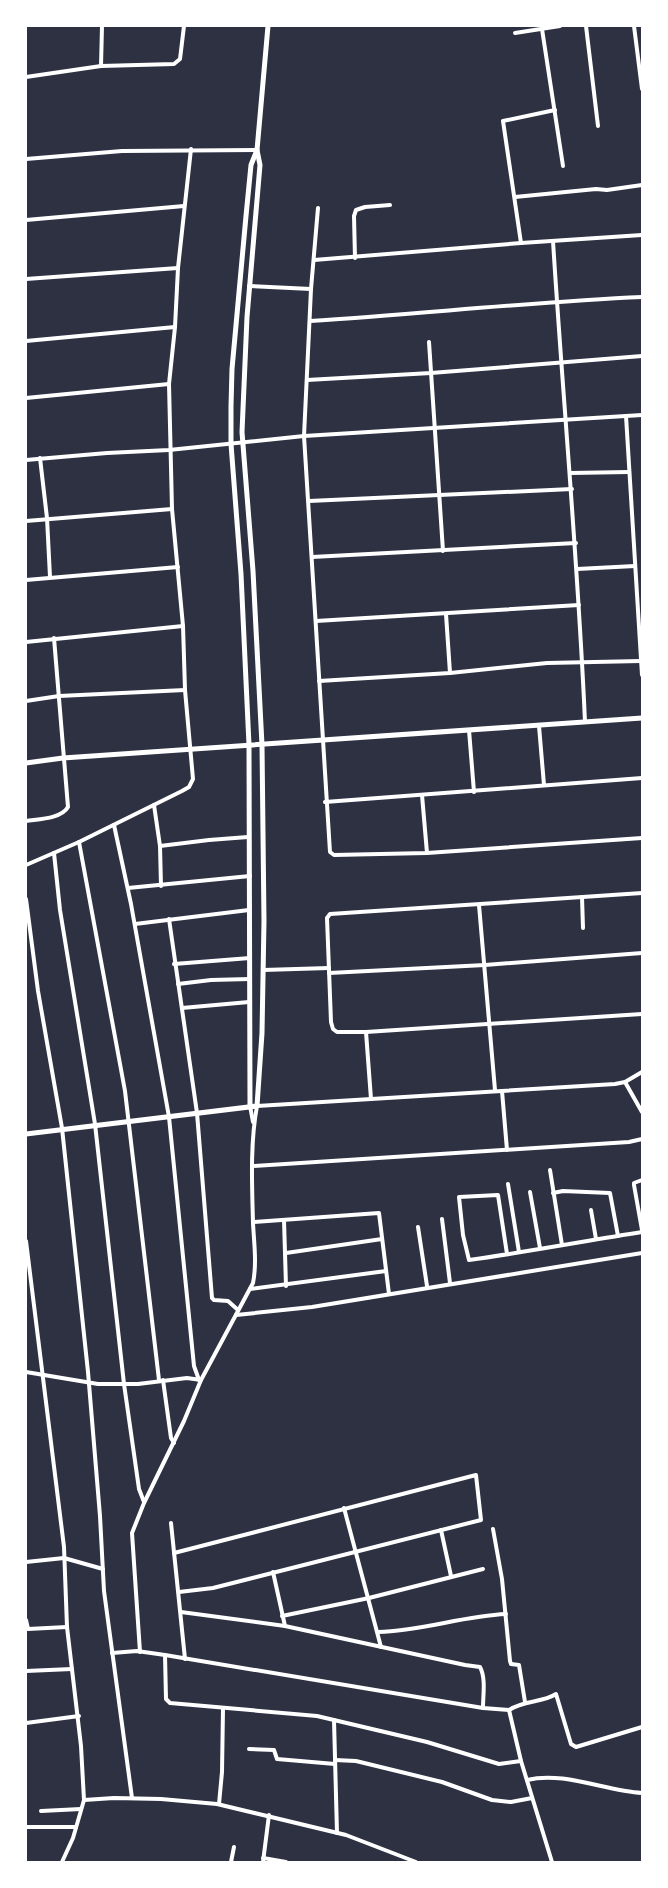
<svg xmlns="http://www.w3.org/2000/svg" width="668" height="1888" font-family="'Fira Sans Condensed',sans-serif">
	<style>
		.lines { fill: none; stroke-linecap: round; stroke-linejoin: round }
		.minor { stroke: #fff; stroke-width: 4 }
		.tertiary { stroke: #fff; stroke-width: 5 }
	</style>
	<rect width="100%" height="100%" fill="#2d3142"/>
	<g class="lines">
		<g class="minor">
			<path d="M586 26 598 126"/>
			<path d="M634 26 642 89"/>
			<path d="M542 29 563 166"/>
			<path d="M515 33 560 26"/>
			<path d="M101 66 102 26"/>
			<path d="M26 77 101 66 174 64 180 59 184 26"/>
			<path d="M26 159 122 151 257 150"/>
			<path d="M515 197 596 189 607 190 642 185"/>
			<path d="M318 208 311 289 304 436 330 852 334 855 427 853 642 838"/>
			<path d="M26 220 184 206"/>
			<path d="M553 241C563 401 578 561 585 722"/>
			<path d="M521 243 503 121 555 110"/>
			<path d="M355 258 354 216 356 210 365 207 390 205"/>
			<path d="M314 260 521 243 642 235"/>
			<path d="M26 279 178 268"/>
			<path d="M249 286 311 289"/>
			<path d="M310 321C421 314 531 302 642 297"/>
			<path d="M26 341 175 327"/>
			<path d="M429 342 443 551"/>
			<path d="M307 380 431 373 642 356"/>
			<path d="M26 398 169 384"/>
			<path d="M626 416 642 675"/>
			<path d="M40 458 47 518 50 577"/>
			<path d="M26 460 107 453 169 450 304 436 642 415"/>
			<path d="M570 473 629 472"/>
			<path d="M309 501 572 489"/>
			<path d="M26 521 172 509"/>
			<path d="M312 557 576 543"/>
			<path d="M577 569 635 566"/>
			<path d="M26 580 178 567"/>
			<path d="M446 614 450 673"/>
			<path d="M316 621 579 605"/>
			<path d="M26 642 183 626"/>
			<path d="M319 681 450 673 547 663 641 661"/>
			<path d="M26 701 59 696 185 690"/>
			<path d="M539 726 544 785"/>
			<path d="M469 730 474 792"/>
			<path d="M422 795 427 853"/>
			<path d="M325 802 642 778"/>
			<path d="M154 805 160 846 161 886"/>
			<path d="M26 821C38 819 61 819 68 807L54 638"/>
			<path d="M114 825 131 904 169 1117 194 1366 199 1380"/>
			<path d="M79 842 125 1091 159 1380"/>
			<path d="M160 846 209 840 248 837"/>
			<path d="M54 853 60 910 95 1124 124 1384 139 1489 144 1502"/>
			<path d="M26 865 79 842 182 791 189 787 193 779 185 690 183 626 172 509 169 384 175 327 178 268 191 149"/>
			<path d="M128 888 250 876"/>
			<path d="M642 893 330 914 327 918 331 1022 333 1029 337 1032H366L642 1014"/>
			<path d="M582 897 583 928"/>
			<path d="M26 899 38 991 62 1128 88 1372 100 1516 104 1591 132 1798"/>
			<path d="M479 905 495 1090"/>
			<path d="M169 919 197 1113 212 1298 214 1300 228 1301 238 1310"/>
			<path d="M135 924 249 910"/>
			<path d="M174 964 250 958"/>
			<path d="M263 970 329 968"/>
			<path d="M329 973 485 965 642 953"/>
			<path d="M178 984 211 980 250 979"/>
			<path d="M182 1008 249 1002"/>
			<path d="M366 1032 371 1099"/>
			<path d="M625 1082 642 1112"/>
			<path d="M502 1091 507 1150"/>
			<path d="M250 1106 253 1122"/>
			<path d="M253 1166 629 1142 642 1139"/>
			<path d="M550 1170 562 1245"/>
			<path d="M642 1180 634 1183V1185L642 1230"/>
			<path d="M508 1184 519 1252"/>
			<path d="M530 1192 540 1248"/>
			<path d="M553 1193 563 1191 610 1193 618 1236"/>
			<path d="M591 1210 596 1239"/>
			<path d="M442 1219 450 1283"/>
			<path d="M284 1220 286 1286"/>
			<path d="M253 1222 379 1213 389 1294"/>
			<path d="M418 1227 427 1286"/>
			<path d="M26 1241 64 1547 67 1627 81 1746 84 1800 73 1838 62 1862"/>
			<path d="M286 1253 382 1239"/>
			<path d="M507 1254 498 1195 459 1197 463 1235 469 1260C527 1252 585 1241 642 1232"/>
			<path d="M250 1289 386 1271"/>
			<path d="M236 1315 312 1307 642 1253"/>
			<path d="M26 1372 98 1384H138L187 1378 201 1380"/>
			<path d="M163 1380 171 1438 174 1443"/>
			<path d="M344 1508 381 1647"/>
			<path d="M171 1523 185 1659"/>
			<path d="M493 1529 502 1579 510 1661 511 1664 519 1665 525 1702"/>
			<path d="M441 1530 451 1576"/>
			<path d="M174 1553 476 1475 481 1520 213 1588 179 1592"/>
			<path d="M26 1562 64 1558 103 1569"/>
			<path d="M273 1572 285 1626"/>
			<path d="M181 1612 285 1626 465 1665 480 1667C486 1678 483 1695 483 1708"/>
			<path d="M282 1616 369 1598 483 1569"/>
			<path d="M26 1620 28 1629 67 1627"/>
			<path d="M378 1632C422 1631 462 1616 506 1614"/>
			<path d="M140 1652 132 1533 144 1503 184 1421 201 1380 253 1283C257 1263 254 1243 253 1223 252 1184 250 1144 257 1106L615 1084 625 1082 642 1072"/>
			<path d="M112 1653 137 1651 165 1655 483 1708 509 1710"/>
			<path d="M165 1655 166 1699 170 1703 317 1716 427 1742 499 1764 521 1761"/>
			<path d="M26 1671 72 1669"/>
			<path d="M509 1710C524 1700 542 1703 556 1694L571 1744 576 1747 642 1727"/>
			<path d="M509 1710 521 1761 552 1862"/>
			<path d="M334 1720 337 1833"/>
			<path d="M26 1723 79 1716"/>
			<path d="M249 1749 274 1750 277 1759 335 1764"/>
			<path d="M335 1760 356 1761 442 1782 492 1800 511 1802 532 1798"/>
			<path d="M527 1780C564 1771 605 1791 642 1793"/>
			<path d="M84 1800 114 1798 161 1799 217 1804 346 1835 416 1862"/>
			<path d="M219 1804 222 1772 223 1709"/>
			<path d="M41 1811 81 1809"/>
			<path d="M26 1827H76"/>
			<path d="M263 1858 286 1862"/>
			<path d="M231 1862 234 1847"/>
			<path d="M263 1862 269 1815"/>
		</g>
		<g class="tertiary">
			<path d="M26 763 63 758 642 718"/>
			<path d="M250 1106 249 745 241 574 231 444V406L232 369 246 216 251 165 257 150 268 26"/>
			<path d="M26 1134 257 1106 262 1033 264 921 262 745 253 571 242 432 247 317 260 165 257 150"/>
		</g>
	</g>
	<rect width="668" height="1888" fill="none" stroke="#ffffff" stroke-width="54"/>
</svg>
